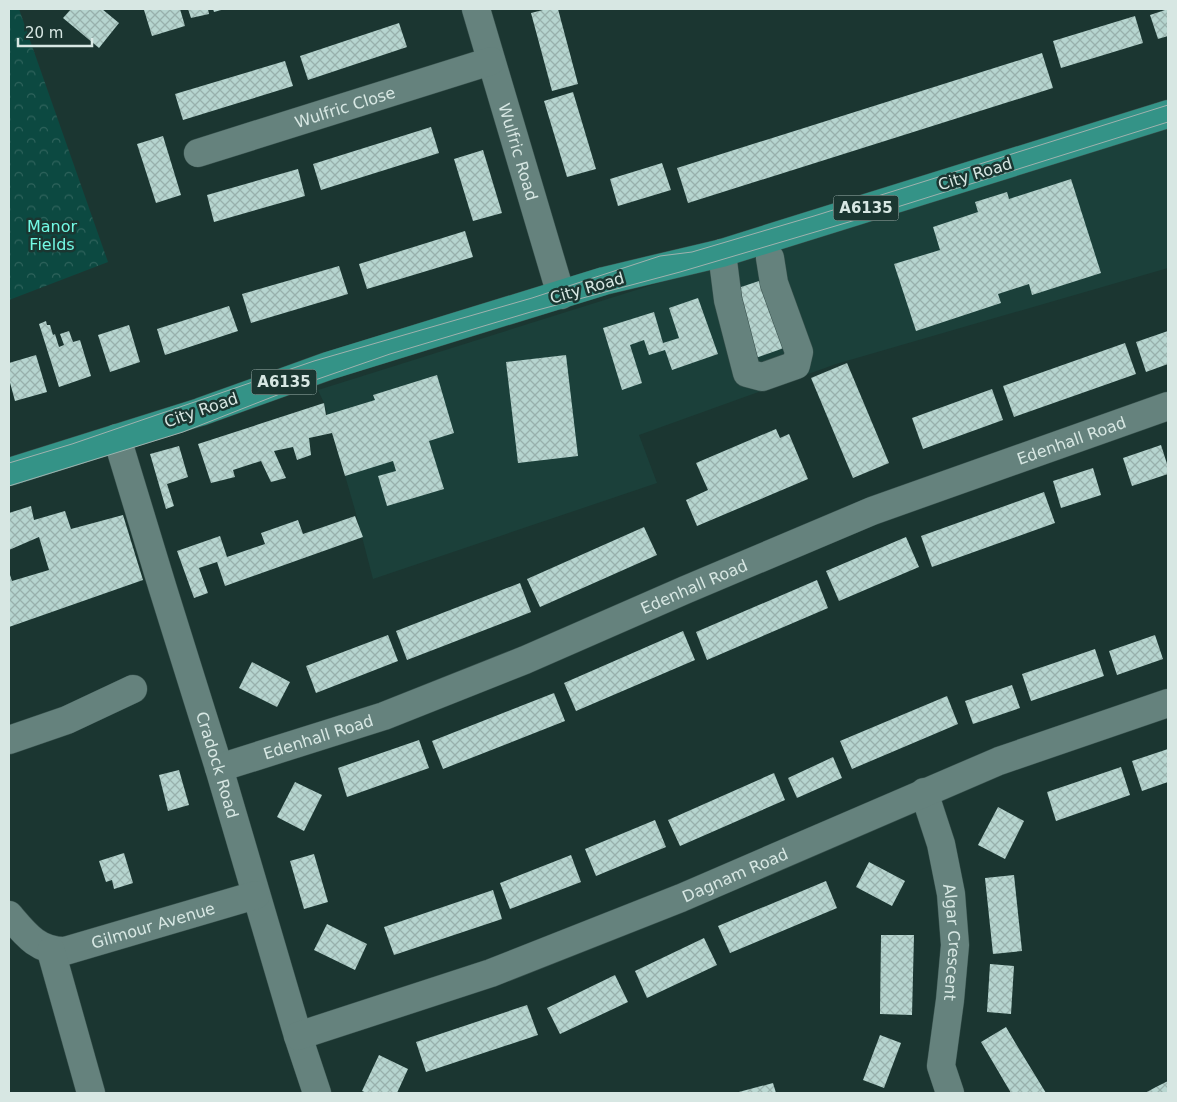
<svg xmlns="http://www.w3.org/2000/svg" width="1177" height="1102" font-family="'DejaVu Sans',sans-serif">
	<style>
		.built { fill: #1b403a }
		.park { fill: url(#park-crowns) }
		.building { fill: url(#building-cross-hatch) }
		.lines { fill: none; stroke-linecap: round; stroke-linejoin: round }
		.minor-casing { stroke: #39524e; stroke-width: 29 }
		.major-casing { stroke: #39524e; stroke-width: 29 }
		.minor { stroke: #65827d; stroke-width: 28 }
		.major { stroke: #349387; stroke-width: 28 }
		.tram { stroke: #9fb2ae; stroke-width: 1 }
		.labels { text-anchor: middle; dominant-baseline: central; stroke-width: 5; stroke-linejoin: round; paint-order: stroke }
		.shield { fill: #1b3631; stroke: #9fb2ae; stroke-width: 1 }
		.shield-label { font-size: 15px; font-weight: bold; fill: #d7e7e3 }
		.street-label { font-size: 16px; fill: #d7e7e3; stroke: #1b3631 }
		.park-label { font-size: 16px; fill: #73fae5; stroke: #1b3631 }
	</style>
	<defs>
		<pattern id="park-crowns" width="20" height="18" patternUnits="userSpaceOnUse" patternTransform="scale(1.25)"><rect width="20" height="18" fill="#0c4941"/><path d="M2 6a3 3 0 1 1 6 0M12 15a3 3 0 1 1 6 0" fill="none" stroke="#2f635c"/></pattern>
		<pattern id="building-cross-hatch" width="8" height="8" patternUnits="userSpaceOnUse" patternTransform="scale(1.25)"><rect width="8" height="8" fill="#b6d5cf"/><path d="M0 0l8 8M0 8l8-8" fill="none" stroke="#98b1ac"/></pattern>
	</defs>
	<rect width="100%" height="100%" fill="#1b3631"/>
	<path class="built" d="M1168 123V268L836 364 639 435 657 483 373 579 355 510 324 403 318 390Z"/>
	<path class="park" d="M9 9H19L108 262 9 300Z"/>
	<g class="building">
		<path d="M71 9H102L119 23 99 48 63 18Z"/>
		<path d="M150 9H180L185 26 152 36 144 10Z"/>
		<path d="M188 9H208L209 14 191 18Z"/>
		<path d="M213 9H225L214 12Z"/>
		<path d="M547 9H558L578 84 552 91 531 13Z"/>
		<path d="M1168 9V36L1158 39 1150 15Z"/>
		<path d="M1135 16 1143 43 1061 68 1053 41Z"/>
		<path d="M399 23 407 47 308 80 300 56Z"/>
		<path d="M1042 53 1053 88 688 203 677 168Z"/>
		<path d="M285 61 293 86 183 120 175 94Z"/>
		<path d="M573 92 596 169 567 177 544 101Z"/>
		<path d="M431 127 439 153 321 190 313 164Z"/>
		<path d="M163 136 181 195 156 203 137 144Z"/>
		<path d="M483 150 502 213 473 221 454 159Z"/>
		<path d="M662 163 671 190 618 206 610 179Z"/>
		<path d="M298 169 305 196 214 222 207 195Z"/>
		<path d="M1071 179 1101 273 1032 295 1029 284 998 294 1001 303 916 331 894 264 940 250 933 227 978 212 975 202 1007 192 1009 199Z"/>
		<path d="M465 231 473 257 367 289 359 264Z"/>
		<path d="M339 266 348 294 251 323 242 294Z"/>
		<path d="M762 280 784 348 753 359 729 291Z"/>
		<path d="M698 298 718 354 672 370 665 350 649 355 644 340 630 345 642 383 622 390 603 328 654 312 663 343 679 338 669 308Z"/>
		<path d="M229 306 238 331 165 355 157 329Z"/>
		<path d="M46 321 47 325H50L53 335 55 334 59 347 64 345 60 334 69 331 73 342 80 340 91 376 59 387 39 324Z"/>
		<path d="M129 325 140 362 110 372 98 335Z"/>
		<path d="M1168 331V364L1146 372 1136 342Z"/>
		<path d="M1125 343 1136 374 1014 417 1003 386Z"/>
		<path d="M36 355 47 392 15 401 9 379V363Z"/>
		<path d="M566 355 578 456 518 463 506 362Z"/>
		<path d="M847 363 889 463 853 478 811 378Z"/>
		<path d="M437 375 454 433 429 441 444 489 387 506 378 476 396 471 393 461 345 476 332 433 309 438 311 455 297 460 293 447 274 451 286 478 271 482 261 461 233 470 235 477 211 483 198 444 324 403 326 415 375 400 373 395Z"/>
		<path d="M992 389 1003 420 923 449 912 418Z"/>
		<path d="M776 429 780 438 789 434 808 479 697 526 686 500 708 490 696 463Z"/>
		<path d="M1161 445 1168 467V474L1132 486 1123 458Z"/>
		<path d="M179 446 188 477 167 484 174 506 166 509 150 454Z"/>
		<path d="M1093 468 1101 495 1061 508 1053 481Z"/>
		<path d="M1044 492 1055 523 932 567 921 536Z"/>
		<path d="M31 506 34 520 65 511 71 529 123 515 143 580 9 627V576L10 575 12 581 49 570 39 537 9 550V513Z"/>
		<path d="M355 516 363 537 225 586 217 562 199 568 208 593 194 598 177 551 220 536 227 557 265 544 261 533 298 520 303 534Z"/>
		<path d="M644 527 657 555 540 607 527 579Z"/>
		<path d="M906 537 919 567 839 601 826 571Z"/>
		<path d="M817 580 828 608 707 660 696 632Z"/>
		<path d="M520 583 531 612 407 660 396 631Z"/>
		<path d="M683 631 695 660 576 711 564 683Z"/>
		<path d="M388 635 398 661 316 693 306 666Z"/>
		<path d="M1155 635 1163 659 1117 675 1109 651Z"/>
		<path d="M1095 649 1104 676 1031 701 1022 674Z"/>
		<path d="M252 662 290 682 277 707 239 688Z"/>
		<path d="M1012 685 1020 708 973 724 965 701Z"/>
		<path d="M554 693 565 721 443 769 432 741Z"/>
		<path d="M947 696 958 724 852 769 840 741Z"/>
		<path d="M419 740 429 768 347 797 338 768Z"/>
		<path d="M1168 749V782L1142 791 1132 761Z"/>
		<path d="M833 757 842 778 797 798 788 778Z"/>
		<path d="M1121 767 1130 795 1056 821 1047 792Z"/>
		<path d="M179 770 189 805 168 811 159 775Z"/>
		<path d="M774 773 785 800 680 846 668 820Z"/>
		<path d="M295 782 322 795 304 831 277 817Z"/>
		<path d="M998 807 1024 821 1005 859 978 845Z"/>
		<path d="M655 820 666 847 596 876 585 849Z"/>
		<path d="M124 853 133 883 114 889 112 880 106 882 99 861Z"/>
		<path d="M314 854 328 902 304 909 290 861Z"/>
		<path d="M571 855 581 882 510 909 500 883Z"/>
		<path d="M869 862 905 881 892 906 856 887Z"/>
		<path d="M1014 875 1022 951 993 954 985 878Z"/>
		<path d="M826 881 837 908 730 953 718 926Z"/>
		<path d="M493 890 502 919 394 955 384 927Z"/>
		<path d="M327 924 367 944 355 970 314 950Z"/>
		<path d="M881 935H914L912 1015 880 1014Z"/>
		<path d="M704 938 717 965 647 998 635 971Z"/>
		<path d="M990 964 1014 966 1011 1014 987 1012Z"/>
		<path d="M615 975 628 1002 560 1034 547 1008Z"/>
		<path d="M527 1005 538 1035 426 1072 416 1042Z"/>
		<path d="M1006 1027 1016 1044 1046 1093H1011L981 1042Z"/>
		<path d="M880 1035 901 1043 884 1088 863 1080Z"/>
		<path d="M379 1055 408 1069 397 1093H367L362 1091Z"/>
		<path d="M1168 1081V1093H1145L1156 1087Z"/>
		<path d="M773 1083 776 1093H735Z"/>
	</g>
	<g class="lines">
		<defs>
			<g id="minor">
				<path id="s1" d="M476 9 561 295"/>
				<path id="s2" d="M198 153 491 61"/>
				<path d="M722 253 728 300 747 373 762 377 796 365 799 352 774 283 770 258"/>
				<path id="s3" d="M117 438 163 589 219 768 298 1036 317 1093"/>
				<path d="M9 740 67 720 133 689"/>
				<path id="s4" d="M219 768 384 716 525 660 685 590 872 511 1168 406"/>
				<path id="s5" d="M924 792 941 844 951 894 955 945 950 1000 941 1066 950 1093"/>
				<path id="s6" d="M9 915C26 935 38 951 65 951L256 895"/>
				<path d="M51 951 91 1093"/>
				<path id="s7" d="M298 1036 491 973 681 898 999 761 1168 703"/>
			</g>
			<path id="major" d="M9 472 200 412 328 366 604 281 722 253 1168 114"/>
		</defs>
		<use href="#minor" class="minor-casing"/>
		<use href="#major" class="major-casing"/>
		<use href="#minor" class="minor"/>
		<use href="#major" class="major"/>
		<g class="tram">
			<path d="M9 463 72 444 314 361 532 298 660 256 692 252 814 216 1168 105"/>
			<path d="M9 486 183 432 318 379 390 354 534 311 680 272 859 219 1168 122"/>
		</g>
	</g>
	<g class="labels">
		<g class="shield">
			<rect x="833.5" y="195.5" width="65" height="25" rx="4"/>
			<rect x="251.5" y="369.5" width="65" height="25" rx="4"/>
		</g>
		<g class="shield-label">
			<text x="866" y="208">A6135</text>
			<text x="284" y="382">A6135</text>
		</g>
		<g class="street-label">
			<text stroke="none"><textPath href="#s2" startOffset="154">Wulfric Close</textPath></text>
			<text stroke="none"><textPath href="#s1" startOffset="149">Wulfric Road</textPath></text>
			<text transform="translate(975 174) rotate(-17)">City Road</text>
			<text transform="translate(587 288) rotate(-16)">City Road</text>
			<text transform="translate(201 410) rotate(-19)">City Road</text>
			<text stroke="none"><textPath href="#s4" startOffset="914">Edenhall Road</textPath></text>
			<text stroke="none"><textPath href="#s4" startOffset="509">Edenhall Road</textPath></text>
			<text stroke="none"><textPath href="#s4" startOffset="104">Edenhall Road</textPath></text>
			<text stroke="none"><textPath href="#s3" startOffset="342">Cradock Road</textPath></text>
			<text stroke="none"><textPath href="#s7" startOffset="466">Dagnam Road</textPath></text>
			<text stroke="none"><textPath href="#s6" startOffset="161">Gilmour Avenue</textPath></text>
			<text stroke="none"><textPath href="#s5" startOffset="154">Algar Crescent</textPath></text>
		</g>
		<g class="park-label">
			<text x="52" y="226">Manor<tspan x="52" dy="18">Fields</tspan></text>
		</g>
	</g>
	<rect width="1177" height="1102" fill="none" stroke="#d7e7e3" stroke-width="20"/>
	<path d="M18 38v8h74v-8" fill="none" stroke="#d7e7e3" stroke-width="2.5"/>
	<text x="25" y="38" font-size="15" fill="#d7e7e3" stroke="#1b3631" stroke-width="4" paint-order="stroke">20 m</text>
</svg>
